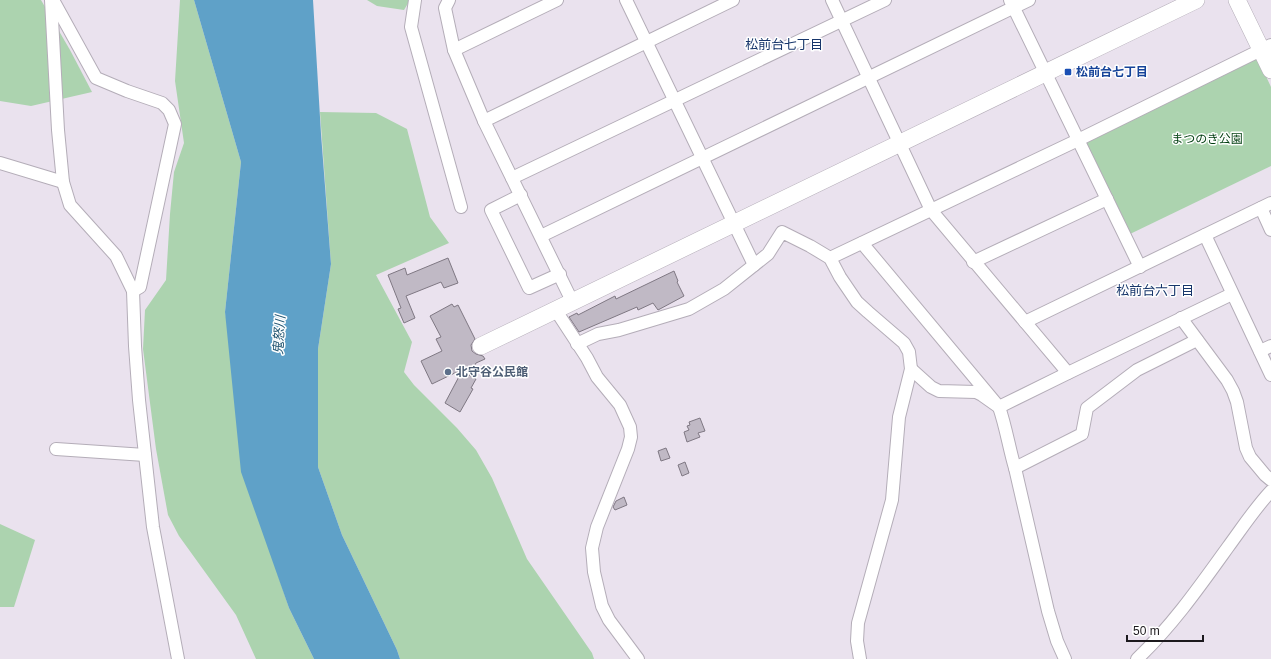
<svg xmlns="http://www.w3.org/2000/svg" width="1271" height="659" font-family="Arial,'Noto Sans JP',sans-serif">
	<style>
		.green { fill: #acd3af }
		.water { fill: #5fa1c8 }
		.building { fill: #c0b9c5; stroke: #7f7883 }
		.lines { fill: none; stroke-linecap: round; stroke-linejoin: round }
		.street-casing { stroke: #b4adb8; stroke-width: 14 }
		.secondary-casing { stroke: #b4adb8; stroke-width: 18 }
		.street { stroke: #fff; stroke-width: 12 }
		.secondary { stroke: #fff; stroke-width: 17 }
		.transit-dot { fill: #1a4fb4; stroke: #fff; stroke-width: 1.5 }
		.service-dot { fill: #5c6f8a; stroke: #fff; stroke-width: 1.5 }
		.labels { text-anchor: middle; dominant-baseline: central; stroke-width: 3; stroke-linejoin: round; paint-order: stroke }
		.transit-label { font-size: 12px; font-weight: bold; fill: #164399; stroke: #fff; text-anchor: start }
		.park-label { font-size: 12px; fill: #003e10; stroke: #fff }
		.service-label { font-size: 12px; font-weight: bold; fill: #4e5e75; stroke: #fff; text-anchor: start }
		.neighbourhood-label { font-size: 13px; fill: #17366b; stroke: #fff }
		.water-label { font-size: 13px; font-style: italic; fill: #235672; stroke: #fff }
	</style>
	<rect width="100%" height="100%" fill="#eae2ee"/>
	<g class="green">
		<path d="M0 0H41L70 50 92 92 31 106 0 101Z"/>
		<path d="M180 0H194L241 162 225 312 274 563 289 608 314 659H256L236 615 179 536 168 515 156 449 143 349 145 310 166 280 170 214 174 172 184 143 175 81Z"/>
		<path d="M367 0H410L404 10 377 6Z"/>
		<path d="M1256 55 1271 87V166L1130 234 1085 141Z"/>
		<path d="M320 112 376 113 407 129 430 217 449 243 376 275 412 342 404 372 414 385 457 428 476 450 492 478 527 559 592 653 594 659H400L397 650 342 535 318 467V349L331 264Z"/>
		<path d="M0 524 35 540 14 607H0Z"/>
	</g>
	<path class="water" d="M194 0H313L321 134 331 264 318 349V467L342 535 397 650 400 659H314L289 608 241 472 225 312 241 162Z"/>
	<g class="building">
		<path d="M448 258 458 283 444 288 441 282 406 296 415 318 404 323 398 309 401 308 388 275 405 268 407 275Z"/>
		<path d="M674 271 678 281 677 282 684 296 658 310 653 303 638 310 637 307 579 332 569 317 577 313 578 315 615 296 616 299Z"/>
		<path d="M452 304 454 307 458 305 475 339 471 345 472 351 476 354 483 356 485 359 476 363 469 375 476 379 471 388 473 389 460 412 445 403 463 369 432 384 421 361 442 351 436 339 441 337 430 316Z"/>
		<path d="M700 418 705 431 698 433 700 437 687 442 684 432 689 430 687 426 690 425 689 422Z"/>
		<path d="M666 448 670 458 661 461 658 451Z"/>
		<path d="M685 462 689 473 682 476 678 465Z"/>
		<path d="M624 497 627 505 615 510 613 507 616 501Z"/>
	</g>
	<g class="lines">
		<defs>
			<g id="street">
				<path d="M51 0 58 130 63 182 70 205 116 256 133 291 135 346 139 400 153 527 178 659"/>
				<path d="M53 0 96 78 127 91 162 103 169 110 175 124 140 287 133 291"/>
				<path d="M415 0 411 27 461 207"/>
				<path d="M449 0 445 8 454 50 484 121 572 301"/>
				<path d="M626 0 754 265"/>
				<path d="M832 0 931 210 1068 373"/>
				<path d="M1010 0 1140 267"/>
				<path d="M454 50 557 0"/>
				<path d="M484 121 733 0"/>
				<path d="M0 163 63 182"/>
				<path d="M512 178 885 0"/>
				<path d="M521 195 491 210 529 288 560 274"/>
				<path d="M1261 208 1271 230"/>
				<path d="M1205 235 1271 375"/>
				<path d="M541 236 1029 0"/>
				<path d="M862 243 999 407C1006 427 1009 448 1015 468L1048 611 1057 641 1065 659"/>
				<path d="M830 258 1078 140 1271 45"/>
				<path d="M973 262 1107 199"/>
				<path d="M555 309 587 358 597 377 620 405 630 427 631 437 628 449 597 527 592 548 594 572 602 606 609 620 638 659"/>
				<path d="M1181 318 1227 380 1233 391 1237 402 1246 448 1250 457 1265 475 1271 480"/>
				<path d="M1025 322 1271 203"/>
				<path d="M577 344 598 334 619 330 689 309 724 289 768 254 782 232 810 246 830 258 840 277 857 302 868 312 904 343 909 352 911 369 899 417 892 500 858 623 857 641 860 659"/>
				<path d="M1260 351 1271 346"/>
				<path d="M911 369 931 387 939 391 976 392 982 395 999 407 1068 373 1232 294"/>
				<path d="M56 449 145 455"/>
				<path d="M1015 468 1082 434 1087 408 1137 370 1197 340"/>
				<path d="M1137 659C1172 626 1200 586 1228 547 1242 528 1255 508 1271 491"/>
			</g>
			<g id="secondary">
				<path d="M1237 0 1271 70"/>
				<path d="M481 346 1196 0"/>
			</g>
		</defs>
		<use href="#street" class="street-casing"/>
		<use href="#secondary" class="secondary-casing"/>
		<use href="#street" class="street"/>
		<use href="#secondary" class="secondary"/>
	</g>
	<rect class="transit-dot" x="1064" y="68" width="8" height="8" rx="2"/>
	<circle class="service-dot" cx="448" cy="372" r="4"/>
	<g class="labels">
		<g class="transit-label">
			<text x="1076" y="72">松前台七丁目</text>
		</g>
		<g class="park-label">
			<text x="1207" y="139">まつのき公園</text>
		</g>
		<g class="service-label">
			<text x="456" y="372">北守谷公民館</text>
		</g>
		<g class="neighbourhood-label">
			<text x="784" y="44">松前台七丁目</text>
			<text x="1155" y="290">松前台六丁目</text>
		</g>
		<g class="water-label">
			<text transform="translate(279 335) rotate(-86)">鬼怒川</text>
		</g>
	</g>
	<path d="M1127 635v6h76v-6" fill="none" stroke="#1c191d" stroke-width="2"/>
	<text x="1133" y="635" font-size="12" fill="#1c191d" stroke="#ffffff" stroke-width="3" paint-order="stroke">50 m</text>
</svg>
